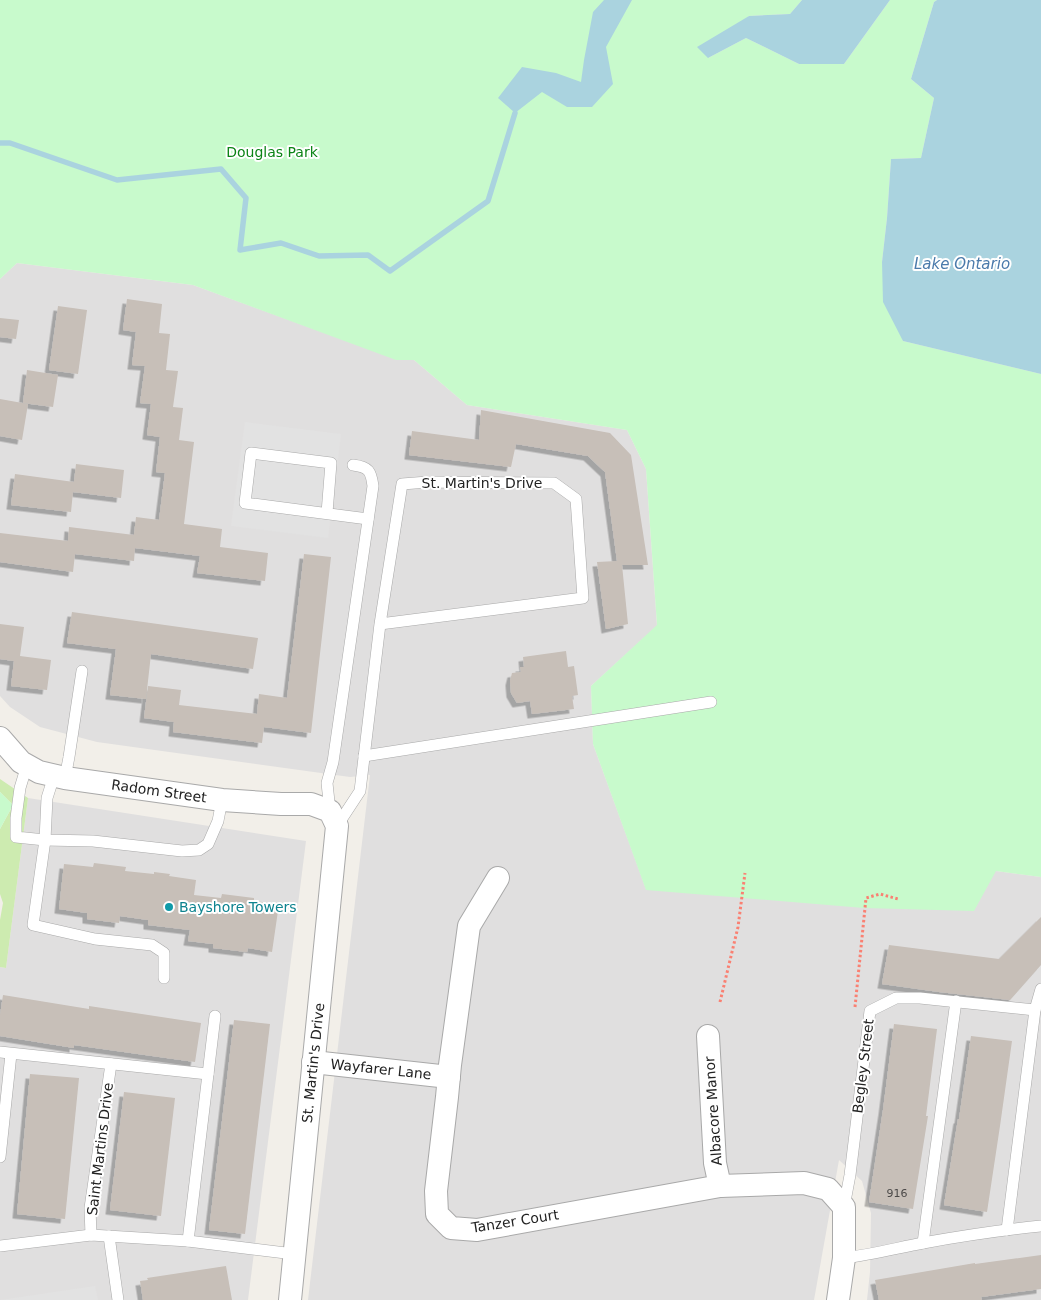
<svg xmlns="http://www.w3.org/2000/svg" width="1041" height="1300" font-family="'DejaVu Sans',sans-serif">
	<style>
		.residential { fill: #e0dfdf }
		.grass { fill: #cdebb0 }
		.park { fill: #c8facc }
		.parking { fill: #e2e2e2 }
		.water { fill: #aad3df }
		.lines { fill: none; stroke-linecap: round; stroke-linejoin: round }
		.stream { stroke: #aad3df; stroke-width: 5.5 }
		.building { fill: #c7bfb8; filter: url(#shadow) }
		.lane-casing { stroke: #a9a9a9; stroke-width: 12 }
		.street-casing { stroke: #a9a9a9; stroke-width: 24 }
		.path { stroke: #fa8072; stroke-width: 3; stroke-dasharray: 2.5 2.5; stroke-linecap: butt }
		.lane { stroke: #fff; stroke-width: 11 }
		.street { stroke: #fff; stroke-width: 22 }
		.culture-dot { fill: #0f9aa8; stroke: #fff; stroke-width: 2 }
		.labels { text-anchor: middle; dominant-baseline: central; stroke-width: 4; stroke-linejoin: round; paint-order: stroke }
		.number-label { font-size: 11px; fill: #4b4948 }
		.park-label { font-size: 14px; fill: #0c8416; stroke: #fff }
		.street-label { font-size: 14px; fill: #222; stroke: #fff }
		.culture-label { font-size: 14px; fill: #0d838f; stroke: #fff; text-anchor: start }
		.water-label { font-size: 15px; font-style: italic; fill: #4a7aab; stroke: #fff }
	</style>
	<defs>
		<filter id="shadow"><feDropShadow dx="-4.5" dy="4.5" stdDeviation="0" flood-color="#0004"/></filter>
	</defs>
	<rect width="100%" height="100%" fill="#f2efe9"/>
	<g class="residential">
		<path d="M17 263 193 285 396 359 414 360 467 405 627 430 646 469 657 626 591 686 593 744 646 889 996 871 1041 877V1300H867L870 1272 871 1213 862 1181 839 1160 814 1300H308L370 775 350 777 97 742 40 727 10 707 0 696V279Z"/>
		<path d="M28 798 306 841 248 1300H0V967L6 968Z"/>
	</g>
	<path class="grass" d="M0 779 28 798 6 968 0 967V920L3 903 0 894V829L13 805 0 792Z"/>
	<g class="park">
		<path d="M0 0H802L790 14 749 16 708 58 746 38 799 64H844L890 0H937L934 2 911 79 934 98 921 158 891 159 887 218 882 262 903 341 1041 374V877L996 871 974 911 864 908 646 890 593 744 591 686 657 625 646 469 627 430 467 405 414 360H396L193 285 17 263 0 279Z"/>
		<path d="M0 792 13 805 0 829Z"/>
	</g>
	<g class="parking">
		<path d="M245 422 341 434 328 538 231 526Z"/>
		<path d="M95 1286 98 1300H1Z"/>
	</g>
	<g class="water">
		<path d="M604 0H632L606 47 613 84 592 107H567L542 92 515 113 498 98 522 67 556 73 581 82 584 60 593 12Z"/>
		<path d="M802 0H890L844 64H799L746 38 708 58 697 47 749 16 790 14Z"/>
		<path d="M937 0H1041V374L903 341 883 302 882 262 887 218 891 159 921 158 934 98 911 79 934 2Z"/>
	</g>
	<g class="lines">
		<path class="stream" d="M0 143H10L117 180 221 169 246 198 240 250 281 243 319 256 368 255 390 271 488 201 515 113"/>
	</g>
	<g class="building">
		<path d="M127 299 162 304 159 333 170 334 166 370 178 371 173 407 183 408 179 440 194 442 184 524 222 529 220 547 268 553 265 581 197 573 200 556 135 548 134 561 75 554 73 572 0 562V533L68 541 69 527 134 535 136 517 159 520 165 473 156 472 160 437 147 435 151 404 140 403 145 366 132 365 136 332 123 330Z"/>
		<path d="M58 306 87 310 78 374 49 370Z"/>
		<path d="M0 318 19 320 16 339 0 337Z"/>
		<path d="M27 370 58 375 53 407 23 403Z"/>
		<path d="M0 399 28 404 22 440 0 436Z"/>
		<path d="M481 410 610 433 631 455 648 565H622L628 624 606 629 597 562 617 561 605 472 588 456 516 444 511 467 409 455 412 431 479 440Z"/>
		<path d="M76 464 124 470 121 498 73 492 71 512 11 505 15 474 74 482Z"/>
		<path d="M304 554 331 557 311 733 264 727 262 743 173 732 174 722 144 718 148 686 181 690 179 705 257 714 259 694 287 698Z"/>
		<path d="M72 612 258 638 253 669 151 654 146 699 110 695 116 649 67 643Z"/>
		<path d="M0 624 24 627 20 656 51 660 47 690 11 686 14 661 0 659Z"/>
		<path d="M566 651 568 667 574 666 578 695 572 696 574 709 532 714 530 701 517 703 511 693 510 681 512 673 521 672 520 667H524L523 657Z"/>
		<path d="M94 863 126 867 125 871 154 874V872L170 874 169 876 196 880 194 895 221 898 222 894 254 898V901L279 904 272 952 248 948 247 952 213 948V944L188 941 190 930 148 925V920L120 916 119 923 87 919V913L59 909 64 864 93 867Z"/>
		<path d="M1041 917V965L1010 1000 939 992 882 984 889 945 999 959Z"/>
		<path d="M3 995 89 1009V1006L201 1023 195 1062 74 1045V1048L0 1036V1015Z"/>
		<path d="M234 1020 270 1024 245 1234 209 1230Z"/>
		<path d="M894 1024 937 1029 926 1116H928L913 1209 869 1202 883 1110Z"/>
		<path d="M971 1036 1012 1041 1000 1126 987 1212 944 1205 958 1119H959Z"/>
		<path d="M30 1074 79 1078 65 1219 17 1214Z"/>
		<path d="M124 1092 175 1098 161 1216 110 1210Z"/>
		<path d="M1041 1255V1289L981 1297 982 1300H879L875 1280 975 1263V1264Z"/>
		<path d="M226 1266 232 1300H143L140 1281 148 1280 147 1278Z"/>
	</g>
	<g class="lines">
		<defs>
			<g id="lane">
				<path d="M327 513 331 463 251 453 245 503 368 519"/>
				<path d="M364 756 711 702"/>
				<path d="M27 765 20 788 16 818V837L45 840 93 841 182 851 199 850 208 844 218 821 222 800"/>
				<path d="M54 776 47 798 45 840 33 925 95 939 152 945 164 953V978"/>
				<path d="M65 778 69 757 82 671"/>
				<path d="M330 811 327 783 333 762 373 486C371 471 369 467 353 465"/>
				<path d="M337 826 360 791 380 624 402 484 428 482 554 483 576 499 583 598 380 624"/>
				<path d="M0 1052 208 1074"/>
				<path d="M0 1157 11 1054"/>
				<path d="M844 1207 850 1175 870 1011 896 998H920L1035 1010"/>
				<path d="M1007 1230 1035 1010 1041 989"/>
				<path d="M91 1235 90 1208 111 1064"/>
				<path d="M109 1236 118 1300"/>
				<path d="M188 1241 215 1016"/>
				<path d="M923 1243 956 1001"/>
				<path d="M0 1246 91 1235 188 1241 294 1254"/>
				<path d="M844 1258C871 1255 897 1248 923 1243 962 1236 1002 1230 1041 1226"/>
			</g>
			<g id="street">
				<path d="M0 738 21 762 39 772 65 778 222 800 281 804H311L330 811 337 826 290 1300"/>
				<path d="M498 878 469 926 450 1065 447 1097 436 1191 437 1214 451 1228 477 1230 720 1186 804 1183 828 1189 844 1207V1258L838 1300"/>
				<path d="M708 1036 715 1163 720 1186"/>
				<path d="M313 1062 449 1077"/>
			</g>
		</defs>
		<use href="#lane" class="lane-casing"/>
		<use href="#street" class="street-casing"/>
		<g class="path">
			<path d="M720 1002 738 927 745 873"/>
			<path d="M855 1007 866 898 880 894 898 899"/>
		</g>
		<use href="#lane" class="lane"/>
		<use href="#street" class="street"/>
	</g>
	<circle class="culture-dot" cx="169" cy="907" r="5"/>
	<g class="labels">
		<g class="number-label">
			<text x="897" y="1193">916</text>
		</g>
		<g class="park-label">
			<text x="272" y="152">Douglas Park</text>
		</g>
		<g class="street-label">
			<text x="482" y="483">St. Martin's Drive</text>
			<text transform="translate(159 791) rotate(8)">Radom Street</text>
			<text transform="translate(313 1063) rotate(-84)">St. Martin's Drive</text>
			<text transform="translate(863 1066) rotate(-83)">Begley Street</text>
			<text transform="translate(381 1069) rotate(6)">Wayfarer Lane</text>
			<text transform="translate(713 1111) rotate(-94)">Albacore Manor</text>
			<text transform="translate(100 1149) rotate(-83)">Saint Martins Drive</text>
			<text transform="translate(515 1221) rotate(-9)">Tanzer Court</text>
		</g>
		<g class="culture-label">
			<text x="179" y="907">Bayshore Towers</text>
		</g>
		<g class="water-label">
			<text x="962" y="264">Lake Ontario</text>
		</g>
	</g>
</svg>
